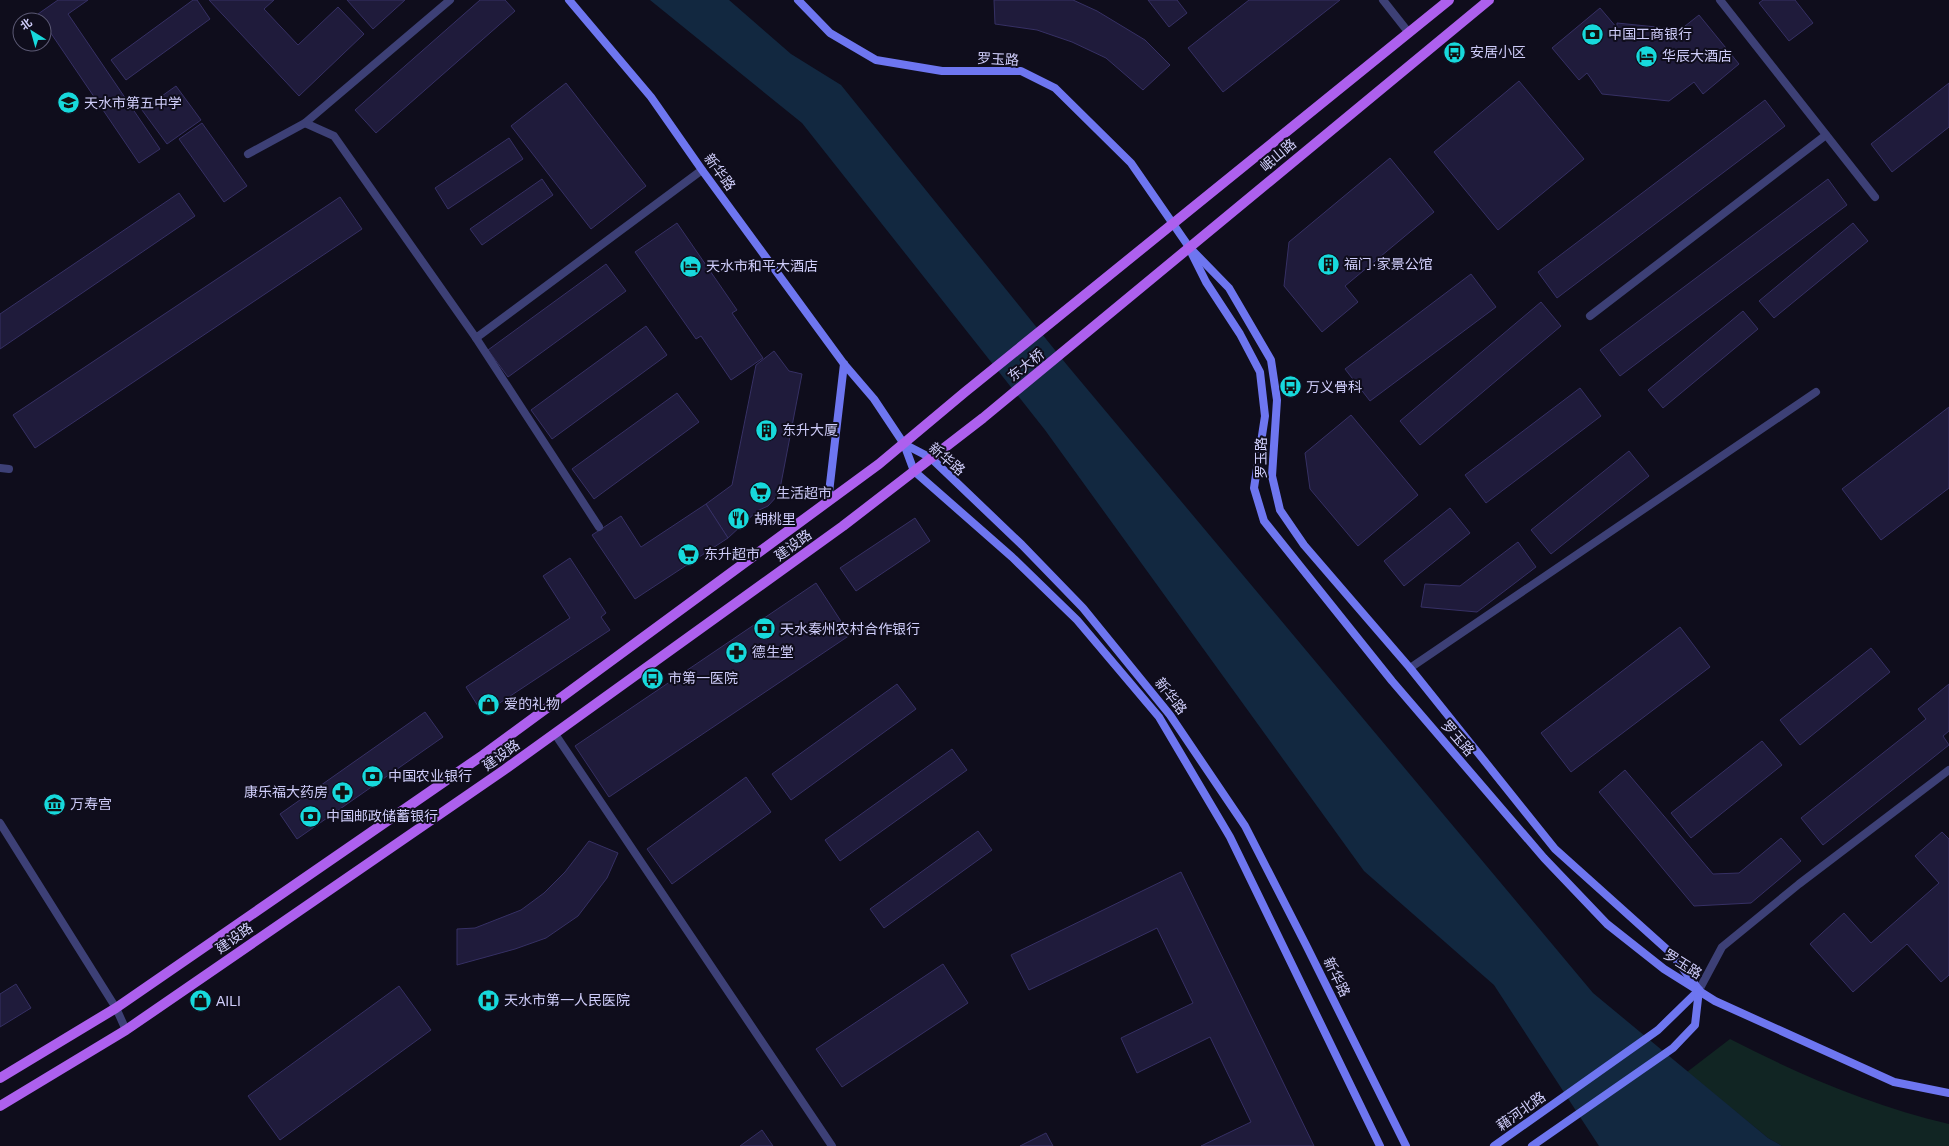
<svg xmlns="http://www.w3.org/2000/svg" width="1949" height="1146" font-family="Arial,'Noto Sans SC',sans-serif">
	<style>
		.green { fill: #112523 }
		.water { fill: #122840 }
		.building { fill: #1f1b3b; stroke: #363064 }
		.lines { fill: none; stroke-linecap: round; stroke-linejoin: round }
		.minor { stroke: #3d4076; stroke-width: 8 }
		.tertiary { stroke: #3d4076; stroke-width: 8 }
		.secondary { stroke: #6e76f0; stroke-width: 8 }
		.primary { stroke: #ad60ee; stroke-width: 10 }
		.labels { text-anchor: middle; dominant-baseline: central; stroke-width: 4; stroke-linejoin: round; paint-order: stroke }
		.poi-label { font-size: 14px; fill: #cfcdfa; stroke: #0f0d1c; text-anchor: start }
		.street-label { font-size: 14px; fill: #cfcdfa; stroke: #0f0d1c }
	</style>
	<rect width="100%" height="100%" fill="#0f0d1c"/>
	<path class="green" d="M1730 1039C1800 1075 1872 1106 1949 1124V1146H1782L1768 1138 1687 1072Z"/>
	<path class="water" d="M650 0H729L791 54 841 85 1067 365 1593 993 1768 1138 1782 1146H1599L1494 985 1364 871 1045 430 802 123Z"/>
	<g class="building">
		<path d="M58 0H88L68 14 160 149 139 163 44 23V20H42L38 14Z"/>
		<path d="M193 0H197L210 19 126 80 111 60Z"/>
		<path d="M209 0H274L264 9 298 45 338 7 364 34 299 96Z"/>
		<path d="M347 0H405L373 29Z"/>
		<path d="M480 0H505L515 11 376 133 355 110Z"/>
		<path d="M994 0H1073L1097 11 1145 40 1170 65 1143 90 1106 58 1072 42 1037 30 995 24Z"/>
		<path d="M1148 0H1177L1187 13 1169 27Z"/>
		<path d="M1249 0H1340L1223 92 1188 48Z"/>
		<path d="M1763 0H1795L1813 23 1789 41 1759 3Z"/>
		<path d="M1600 8 1617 28V23L1676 29 1675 34 1699 15 1739 64 1703 94 1694 82 1669 101 1602 94 1587 73 1579 80 1552 48Z"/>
		<path d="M1519 81 1584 159 1498 230 1434 152Z"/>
		<path d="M566 83 646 186 591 229 511 126Z"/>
		<path d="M1949 83V127L1892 172 1871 144Z"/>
		<path d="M176 86 201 120 167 144 142 110Z"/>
		<path d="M1765 100 1785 126 1557 298 1538 272Z"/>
		<path d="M202 123 247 186 224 202 179 139Z"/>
		<path d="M509 138 523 159 448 209 435 188Z"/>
		<path d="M1390 158 1434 212 1345 286 1358 302 1322 332 1284 286 1289 242Z"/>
		<path d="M542 179 553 195 482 245 470 229Z"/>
		<path d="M1828 179 1847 205 1620 376 1600 350Z"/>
		<path d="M179 193 195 216 0 349V314Z"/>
		<path d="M340 197 362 229 35 448 13 415Z"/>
		<path d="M677 223 737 310 732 313 763 358 731 380 701 336 696 339 635 252Z"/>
		<path d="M1853 223 1868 241 1774 318 1759 301Z"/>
		<path d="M606 264 626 291 508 377 488 350Z"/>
		<path d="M1471 274 1496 307 1370 401 1345 369Z"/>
		<path d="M1541 302 1561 326 1420 445 1400 421Z"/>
		<path d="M1743 311 1758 329 1663 408 1648 390Z"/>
		<path d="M646 326 667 355 552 439 531 410Z"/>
		<path d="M774 351 789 371 802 374 779 494 768 506 757 511 728 538 706 504 732 485 756 365Z"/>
		<path d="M1580 388 1601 416 1486 503 1465 475Z"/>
		<path d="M677 393 699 422 594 499 572 469Z"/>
		<path d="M1949 407V488L1881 540 1842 489Z"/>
		<path d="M1351 415 1418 495 1358 546 1310 489 1305 453Z"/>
		<path d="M1629 451 1649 476 1551 554 1531 530Z"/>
		<path d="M706 504 728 538 635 599 592 535 621 516 641 547Z"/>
		<path d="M1450 508 1470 533 1404 586 1384 561Z"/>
		<path d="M915 518 930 541 856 591 840 568Z"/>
		<path d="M1518 542 1536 567 1477 612 1421 607 1425 584 1460 586Z"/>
		<path d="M570 558 606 613 601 617 610 630 483 714 466 687 570 618 543 576Z"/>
		<path d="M816 583 850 635 609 797 575 746Z"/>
		<path d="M1680 627 1710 667 1571 772 1541 733Z"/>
		<path d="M1871 648 1890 672 1800 745 1780 720Z"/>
		<path d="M897 684 916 709 791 800 772 774Z"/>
		<path d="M1949 684V731L1943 736 1949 745 1823 845 1801 818 1926 719 1918 709Z"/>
		<path d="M425 712 443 737 297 839 280 814Z"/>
		<path d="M1762 741 1782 765 1691 838 1671 813Z"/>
		<path d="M952 749 967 770 840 861 825 840Z"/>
		<path d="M1625 770 1713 874 1739 873 1781 838 1801 861 1751 903 1694 906 1599 792Z"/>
		<path d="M746 777 771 812 672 884 647 849Z"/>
		<path d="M978 831 992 850 884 928 870 909Z"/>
		<path d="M1942 832 1949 839V975L1941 982 1907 944 1853 992 1810 944 1844 913 1871 943 1939 883 1915 856Z"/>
		<path d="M589 841 618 853 607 878 578 916 546 938 515 949 457 965V929L475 928 521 910 544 893 565 872Z"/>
		<path d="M1181 872 1314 1146H1201L1251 1122 1210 1037 1137 1073 1121 1038 1193 1003 1157 928 1029 990 1011 955Z"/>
		<path d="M943 964 968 1003 842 1087 816 1049Z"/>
		<path d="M16 984 31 1008 0 1027V994Z"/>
		<path d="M399 986 431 1030 280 1140 248 1096Z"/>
		<path d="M762 1130 773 1146H740Z"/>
		<path d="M1046 1133 1053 1146H1020Z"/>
	</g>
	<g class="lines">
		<g class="minor">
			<path d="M1383 0 1409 33"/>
			<path d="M1720 0 1875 197"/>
			<path d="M305 123 450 0"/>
			<path d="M248 154 305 123 334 136 476 338 702 170"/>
			<path d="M1590 316 1826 135"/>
			<path d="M476 338 599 527"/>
			<path d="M0 468 9 469"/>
			<path d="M1410 668 1816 392"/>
			<path d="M555 734 832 1146"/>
			<path d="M0 823 116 1008 126 1030"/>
		</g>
		<path class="tertiary" d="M1699 990 1722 947 1799 884 1949 770"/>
		<g class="secondary">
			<path d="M569 0 651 97 702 170 844 364 874 399 904 444 914 471 1012 557 1077 620 1159 717 1230 837 1380 1146"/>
			<path d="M798 0 830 33 876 60 942 71H1021L1055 88 1131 163 1189 247 1229 288 1271 360 1277 400 1272 476 1280 510 1304 545 1410 668 1555 849 1672 954 1699 990"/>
			<path d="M1192 254 1206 282 1240 334 1260 372 1265 416 1254 488 1264 521 1392 681 1544 858 1607 924 1664 969 1715 1001 1894 1082 1949 1093"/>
			<path d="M904 444 931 458 1022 545 1083 608 1170 715 1245 826 1306 945 1406 1146"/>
			<path d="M828 501 844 364"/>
			<path d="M1494 1146 1658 1030 1699 990"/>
			<path d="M1532 1146 1673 1048 1695 1025 1699 990"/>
		</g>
		<g class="primary">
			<path d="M0 1078 116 1008 483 755 879 464 965 392 1449 0"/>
			<path d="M0 1106 126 1030 504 770 843 526 983 418 1489 0"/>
		</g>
	</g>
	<defs>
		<symbol id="bank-disc" viewBox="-11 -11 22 22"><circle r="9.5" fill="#17d9dc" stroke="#0f0d1c"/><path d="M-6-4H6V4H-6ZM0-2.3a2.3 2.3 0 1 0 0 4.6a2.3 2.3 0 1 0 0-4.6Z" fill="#111"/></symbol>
		<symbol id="bus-disc" viewBox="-11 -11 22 22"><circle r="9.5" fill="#17d9dc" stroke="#0f0d1c"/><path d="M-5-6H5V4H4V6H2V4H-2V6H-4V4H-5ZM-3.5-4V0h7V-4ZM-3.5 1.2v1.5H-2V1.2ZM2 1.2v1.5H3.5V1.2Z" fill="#111"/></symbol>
		<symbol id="hotel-disc" viewBox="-11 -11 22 22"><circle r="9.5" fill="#17d9dc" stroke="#0f0d1c"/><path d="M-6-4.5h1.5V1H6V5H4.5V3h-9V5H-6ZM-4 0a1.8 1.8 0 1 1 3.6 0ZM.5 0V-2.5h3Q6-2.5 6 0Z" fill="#111"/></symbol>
		<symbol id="school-disc" viewBox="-11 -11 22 22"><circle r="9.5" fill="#17d9dc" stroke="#0f0d1c"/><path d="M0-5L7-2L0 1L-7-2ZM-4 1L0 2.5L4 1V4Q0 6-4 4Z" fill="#111"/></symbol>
		<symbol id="building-disc" viewBox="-11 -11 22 22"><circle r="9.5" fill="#17d9dc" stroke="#0f0d1c"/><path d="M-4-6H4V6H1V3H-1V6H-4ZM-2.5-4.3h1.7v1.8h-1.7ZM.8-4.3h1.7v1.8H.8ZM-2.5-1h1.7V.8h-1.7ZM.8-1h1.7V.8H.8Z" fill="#111"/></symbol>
		<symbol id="supermarket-disc" viewBox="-11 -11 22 22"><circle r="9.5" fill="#17d9dc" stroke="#0f0d1c"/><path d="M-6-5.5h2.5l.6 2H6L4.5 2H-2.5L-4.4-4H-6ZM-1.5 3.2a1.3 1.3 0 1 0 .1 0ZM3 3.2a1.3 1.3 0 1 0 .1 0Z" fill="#111"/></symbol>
		<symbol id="restaurant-disc" viewBox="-11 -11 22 22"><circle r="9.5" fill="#17d9dc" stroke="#0f0d1c"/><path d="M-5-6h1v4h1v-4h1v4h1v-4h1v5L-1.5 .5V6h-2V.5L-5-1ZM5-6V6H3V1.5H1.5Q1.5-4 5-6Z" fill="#111"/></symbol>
		<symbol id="pharmacy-disc" viewBox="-11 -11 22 22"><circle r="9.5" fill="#17d9dc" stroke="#0f0d1c"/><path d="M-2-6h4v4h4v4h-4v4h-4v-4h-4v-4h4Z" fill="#111"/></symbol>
		<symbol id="shop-disc" viewBox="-11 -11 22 22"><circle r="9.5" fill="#17d9dc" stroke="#0f0d1c"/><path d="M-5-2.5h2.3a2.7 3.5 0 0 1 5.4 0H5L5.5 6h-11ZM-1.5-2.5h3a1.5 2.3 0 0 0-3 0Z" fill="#111"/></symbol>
		<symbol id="museum-disc" viewBox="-11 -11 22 22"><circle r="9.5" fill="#17d9dc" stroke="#0f0d1c"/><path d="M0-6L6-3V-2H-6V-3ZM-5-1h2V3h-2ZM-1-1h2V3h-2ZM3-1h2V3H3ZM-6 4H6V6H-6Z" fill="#111"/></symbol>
		<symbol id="hospital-disc" viewBox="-11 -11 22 22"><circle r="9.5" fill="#17d9dc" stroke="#0f0d1c"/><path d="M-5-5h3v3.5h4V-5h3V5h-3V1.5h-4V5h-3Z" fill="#111"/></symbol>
	</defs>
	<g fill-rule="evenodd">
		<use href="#bank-disc" x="1580" y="22" width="25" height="25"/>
		<use href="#bus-disc" x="1442" y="40" width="25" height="25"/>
		<use href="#hotel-disc" x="1634" y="44" width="25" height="25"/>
		<use href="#school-disc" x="56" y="90" width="25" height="25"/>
		<use href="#building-disc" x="1316" y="252" width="25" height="25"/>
		<use href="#hotel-disc" x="678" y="254" width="25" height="25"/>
		<use href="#bus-disc" x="1278" y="374" width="25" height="25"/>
		<use href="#building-disc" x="754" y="418" width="25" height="25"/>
		<use href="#supermarket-disc" x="748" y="480" width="25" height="25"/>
		<use href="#restaurant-disc" x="726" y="506" width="25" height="25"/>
		<use href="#supermarket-disc" x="676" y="542" width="25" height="25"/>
		<use href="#bank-disc" x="752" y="616" width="25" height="25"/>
		<use href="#pharmacy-disc" x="724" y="640" width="25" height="25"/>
		<use href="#bus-disc" x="640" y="666" width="25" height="25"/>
		<use href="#shop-disc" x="476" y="692" width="25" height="25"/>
		<use href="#bank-disc" x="360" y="764" width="25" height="25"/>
		<use href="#pharmacy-disc" x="330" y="780" width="25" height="25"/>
		<use href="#museum-disc" x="42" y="792" width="25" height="25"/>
		<use href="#bank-disc" x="298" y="804" width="25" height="25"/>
		<use href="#hospital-disc" x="476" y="988" width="25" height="25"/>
		<use href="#shop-disc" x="188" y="988" width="25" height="25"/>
	</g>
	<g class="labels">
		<g class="poi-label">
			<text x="1608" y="34">中国工商银行</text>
			<text x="1470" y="52">安居小区</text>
			<text x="1662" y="56">华辰大酒店</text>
			<text x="84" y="103">天水市第五中学</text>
			<text x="1344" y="264">福门·家景公馆</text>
			<text x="706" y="266">天水市和平大酒店</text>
			<text x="1306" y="387">万义骨科</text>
			<text x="782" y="430">东升大厦</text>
			<text x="776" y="493">生活超市</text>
			<text x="754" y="519">胡桃里</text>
			<text x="704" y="554">东升超市</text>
			<text x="780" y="629">天水秦州农村合作银行</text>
			<text x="752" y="652">德生堂</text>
			<text x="668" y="678">市第一医院</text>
			<text x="504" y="704">爱的礼物</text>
			<text x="388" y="776">中国农业银行</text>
			<text x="328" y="792" text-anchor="end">康乐福大药房</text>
			<text x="70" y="804">万寿宫</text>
			<text x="326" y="816">中国邮政储蓄银行</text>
			<text x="504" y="1000">天水市第一人民医院</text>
			<text x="216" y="1001">AILI</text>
		</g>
		<g class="street-label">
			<text transform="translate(998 59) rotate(3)">罗玉路</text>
			<text transform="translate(1278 155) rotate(-40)">岷山路</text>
			<text transform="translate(720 172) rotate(54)">新华路</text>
			<text transform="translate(1026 365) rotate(-39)">东大桥</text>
			<text transform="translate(1261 458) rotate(-90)">罗玉路</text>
			<text transform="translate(947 459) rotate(40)">新华路</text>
			<text transform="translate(793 545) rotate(-36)">建设路</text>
			<text transform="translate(1171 696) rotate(52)">新华路</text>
			<text transform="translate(1458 738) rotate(49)">罗玉路</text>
			<text transform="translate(501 755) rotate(-35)">建设路</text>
			<text transform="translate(234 938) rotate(-35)">建设路</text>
			<text transform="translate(1683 964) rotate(32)">罗玉路</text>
			<text transform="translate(1337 977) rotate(64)">新华路</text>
			<text transform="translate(1521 1111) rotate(-35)">藉河北路</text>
		</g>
	</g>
	<g transform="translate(32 32) rotate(323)"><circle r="19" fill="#0f0d1c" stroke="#5c5a75"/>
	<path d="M0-3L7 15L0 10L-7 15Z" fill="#17d9dc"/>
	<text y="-6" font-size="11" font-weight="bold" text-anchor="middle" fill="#cfcdfa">北</text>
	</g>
</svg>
